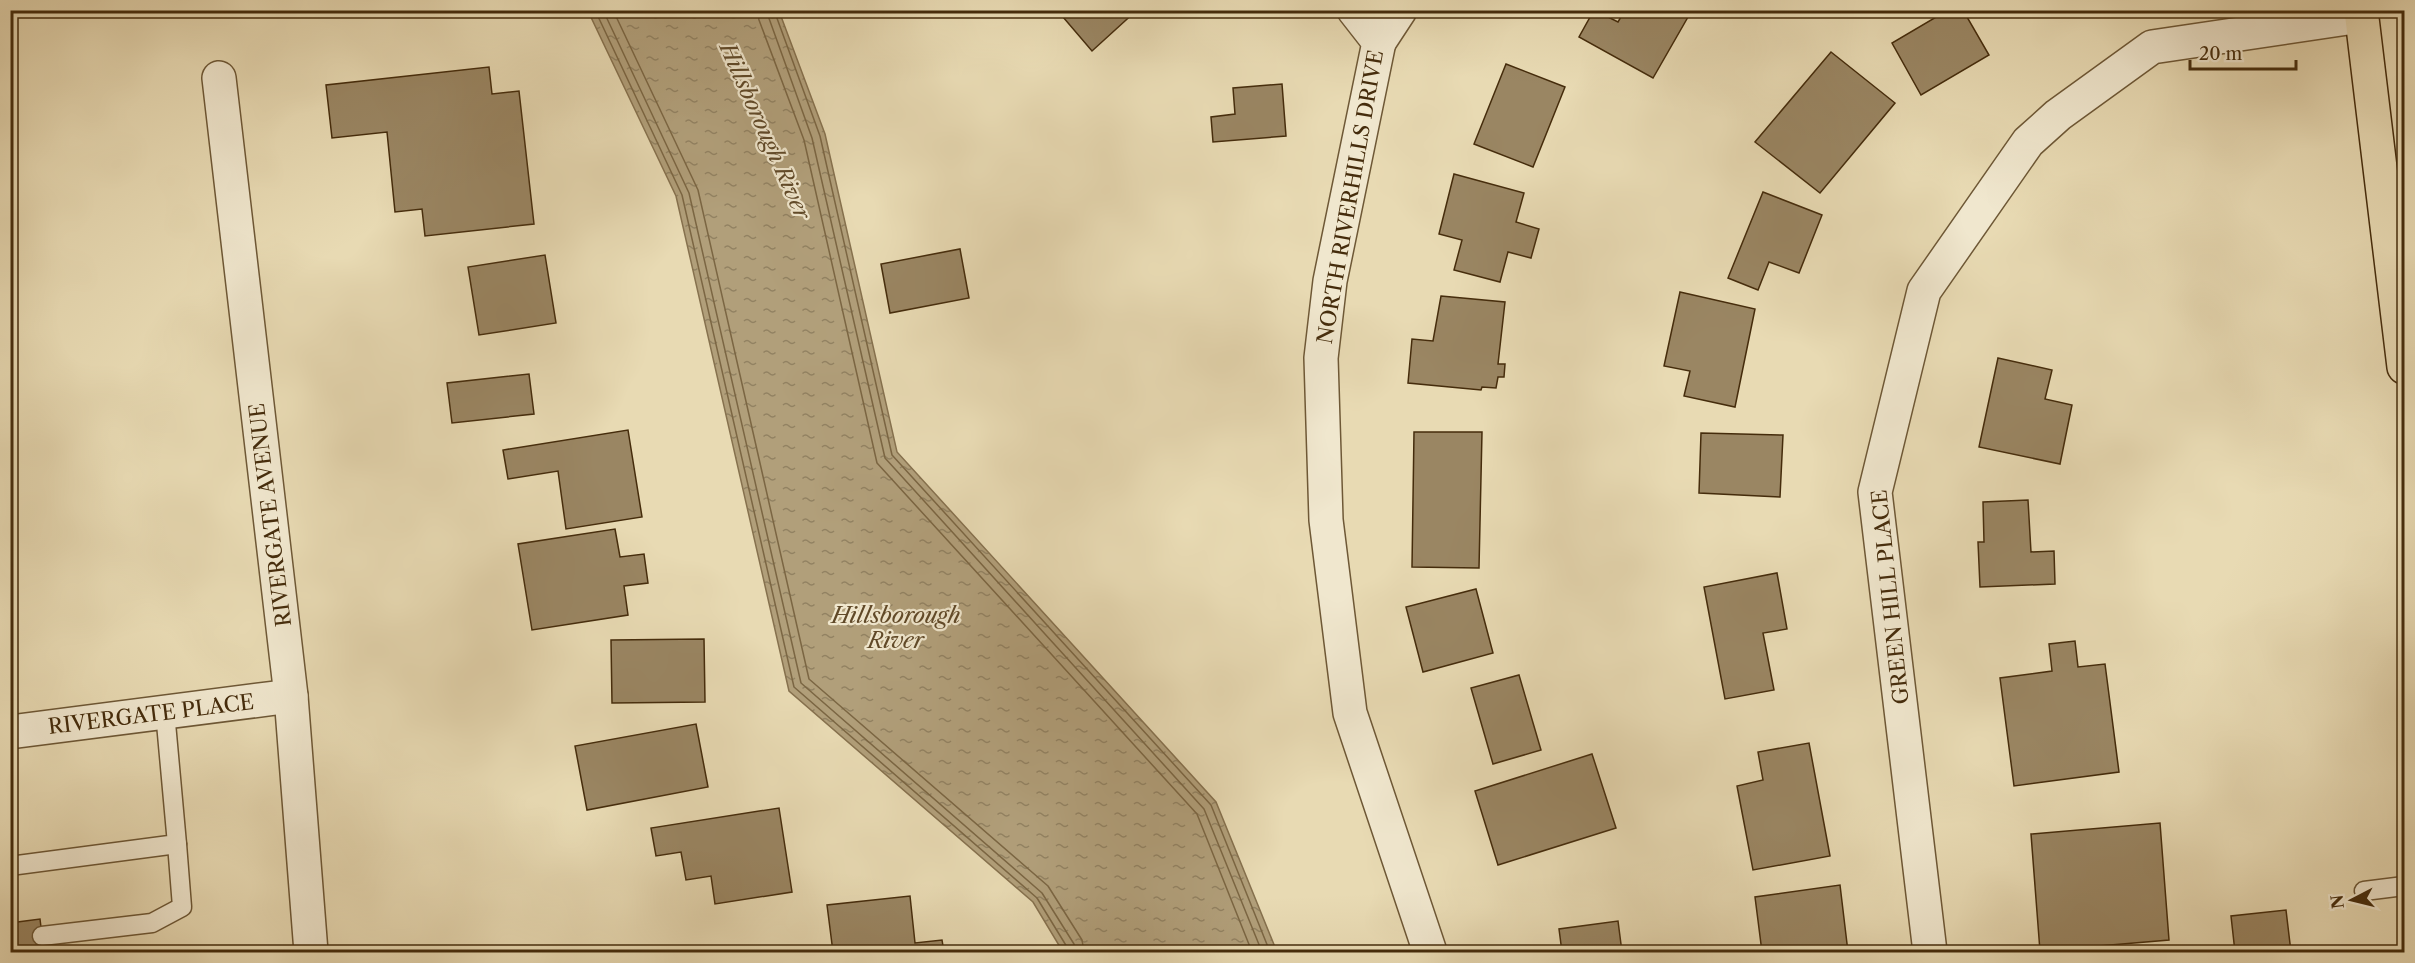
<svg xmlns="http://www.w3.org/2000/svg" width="2415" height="963" font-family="'Libre Caslon Text',serif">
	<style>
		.water { fill: url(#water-ripples); stroke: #86714e; stroke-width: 1.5 }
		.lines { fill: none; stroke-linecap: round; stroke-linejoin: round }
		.shore { stroke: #7b6643; stroke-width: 1.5 }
		.building { fill: #9a8663; stroke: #452c0c; stroke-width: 1.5 }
		.service-casing { stroke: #6e5836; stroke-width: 21 }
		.minor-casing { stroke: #6e5836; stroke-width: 36 }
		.primary-casing { stroke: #452c0c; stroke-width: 36 }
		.service { stroke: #f0e7ce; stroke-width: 18 }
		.minor { stroke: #f0e7ce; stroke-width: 33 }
		.primary { stroke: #e8dab3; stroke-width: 33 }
		.labels { text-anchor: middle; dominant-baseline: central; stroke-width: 4.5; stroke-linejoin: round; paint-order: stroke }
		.street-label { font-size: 21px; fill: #452c0c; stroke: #f0e7ce }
		.water-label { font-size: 22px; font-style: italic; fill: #604928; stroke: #f0e7ce }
	</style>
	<defs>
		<pattern id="water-ripples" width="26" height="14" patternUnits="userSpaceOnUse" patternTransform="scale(1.5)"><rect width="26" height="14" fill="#b19f7a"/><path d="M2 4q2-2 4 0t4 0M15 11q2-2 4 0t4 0" fill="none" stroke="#928262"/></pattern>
	</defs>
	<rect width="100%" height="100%" fill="#e8dab3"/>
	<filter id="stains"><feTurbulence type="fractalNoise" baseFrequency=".00333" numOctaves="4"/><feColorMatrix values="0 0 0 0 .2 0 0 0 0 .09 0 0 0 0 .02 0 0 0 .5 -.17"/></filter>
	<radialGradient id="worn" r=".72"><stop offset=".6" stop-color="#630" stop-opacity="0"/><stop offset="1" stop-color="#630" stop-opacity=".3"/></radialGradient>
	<path class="water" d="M588 11H779L825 134 897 452 1216 802 1277 952H1063L1033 902 789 691 676 196Z"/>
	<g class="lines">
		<g class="shore">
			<path d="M595 10 682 195 794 687 1037 898 1067 947 1068 952"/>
			<path d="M603 10 689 193 801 683 1042 893 1074 944 1075 952"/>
			<path d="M613 10 698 190 809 679 1048 886 1082 940 1084 952"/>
			<path d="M757 10 759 20 804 140 877 463 1197 814 1252 952"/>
			<path d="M766 10 812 138 885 458 1204 809 1262 952"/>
			<path d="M774 10 820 136 892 455 1211 805 1270 952"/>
		</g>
	</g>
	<g class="building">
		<path d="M1057 10H1137L1092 51Z"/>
		<path d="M1594 10 1618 22 1625 10H1692L1653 78 1579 37Z"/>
		<path d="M1948 10H1963L1989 55 1921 95 1892 43Z"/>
		<path d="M1831 52 1895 103 1820 193 1755 142Z"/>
		<path d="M1506 64 1565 87 1533 167 1474 144Z"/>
		<path d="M489 67 492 94 519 91 534 224 425 236 422 209 395 212 387 132 332 138 326 85Z"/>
		<path d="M1282 84 1286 136 1213 142 1211 117 1235 114 1233 88Z"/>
		<path d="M1454 174 1524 193 1516 222 1539 229 1531 258 1508 252 1500 282 1454 270 1462 240 1439 234Z"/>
		<path d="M1763 192 1822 215 1799 273 1769 262 1758 290 1728 278Z"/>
		<path d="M960 249 969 298 890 313 881 264Z"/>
		<path d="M545 255 556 323 479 335 468 267Z"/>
		<path d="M1680 292 1755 309 1735 407 1684 396 1690 371 1664 366Z"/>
		<path d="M1441 296 1505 302 1498 364H1505L1504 377H1498L1496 388 1482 387 1481 390 1408 383 1412 339 1433 341Z"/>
		<path d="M1998 358 2052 370 2045 399 2072 405 2060 464 1979 447Z"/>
		<path d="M529 374 534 414 452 423 447 383Z"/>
		<path d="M628 430 642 517 566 529 558 471 508 479 503 450Z"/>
		<path d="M1414 432H1482L1479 568 1412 567Z"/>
		<path d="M1701 433 1783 435 1780 497 1699 493Z"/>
		<path d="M2028 500 2031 552 2054 551 2055 584 1980 587 1978 542H1984L1983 502Z"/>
		<path d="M615 529 620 557 644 554 648 583 624 586 628 615 532 630 518 544Z"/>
		<path d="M1777 573 1787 629 1763 633 1774 690 1725 699 1704 587Z"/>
		<path d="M1476 589 1493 653 1423 672 1406 607Z"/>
		<path d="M704 639 705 702 612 703 611 640Z"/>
		<path d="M2075 641 2078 667 2105 664 2119 772 2014 786 2000 678 2052 671 2049 644Z"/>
		<path d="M1519 675 1541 750 1493 764 1471 688Z"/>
		<path d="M696 724 708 787 587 810 575 746Z"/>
		<path d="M1809 743 1830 856 1753 870 1737 786 1763 780 1758 752Z"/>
		<path d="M1592 754 1616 828 1498 865 1475 791Z"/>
		<path d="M779 808 792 892 715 904 711 876 686 880 681 852 656 856 651 828Z"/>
		<path d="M2160 823 2169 940 2040 951 2031 834Z"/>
		<path d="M1840 885 1848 952H1762L1755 897Z"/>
		<path d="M910 896 915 943 942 940 944 952H889L888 946 833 952 827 905Z"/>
		<path d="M2286 910 2291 952H2235L2231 916Z"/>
		<path d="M40 919 44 952H10V923Z"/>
		<path d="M1618 921 1622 952H1562L1559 929Z"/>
	</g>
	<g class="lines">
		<defs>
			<g id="service">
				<path d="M10 866 177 844 165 712"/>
				<path d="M2364 891 2404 886"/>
				<path d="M42 936 152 923 182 907 177 844"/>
			</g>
			<g id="minor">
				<path d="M1354 10 1379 42 1330 281 1321 358 1326 520 1350 713 1430 952"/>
				<path d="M1379 42 1400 10"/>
				<path d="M219 78 291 696 311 952"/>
				<path d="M10 732 291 696"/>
				<path d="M1930 952 1875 492 1924 291 2028 142 2058 115 2152 47 2361 16"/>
			</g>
			<path id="primary" d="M2361 10 2404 367"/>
		</defs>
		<use href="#service" class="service-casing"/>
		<use href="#minor" class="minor-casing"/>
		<use href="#primary" class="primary-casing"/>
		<use href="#service" class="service"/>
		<use href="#minor" class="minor"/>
		<use href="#primary" class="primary"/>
	</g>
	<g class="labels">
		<g class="street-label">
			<text transform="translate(1350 197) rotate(-80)">NORTH RIVERHILLS DRIVE</text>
			<text transform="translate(270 515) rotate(-97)">RIVERGATE AVENUE</text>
			<text transform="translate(1890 597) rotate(-96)">GREEN HILL PLACE</text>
			<text transform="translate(151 714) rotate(-7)">RIVERGATE PLACE</text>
		</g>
		<g class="water-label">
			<text transform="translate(765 131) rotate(66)">Hillsborough River</text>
			<text x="896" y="615">Hillsborough<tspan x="896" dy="25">River</tspan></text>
		</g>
	</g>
	<rect width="2415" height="963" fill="none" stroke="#e8dab3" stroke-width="36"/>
	<rect x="12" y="12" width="2391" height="939" fill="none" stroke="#452c0c" stroke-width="3"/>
	<rect x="18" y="18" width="2379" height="927" fill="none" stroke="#452c0c" stroke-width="1.5"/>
	<g transform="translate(2352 900) rotate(263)" stroke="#f0e7ce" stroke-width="4.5" paint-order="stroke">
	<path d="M0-4.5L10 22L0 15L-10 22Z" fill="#452c0c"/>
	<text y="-9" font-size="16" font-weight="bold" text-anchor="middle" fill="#452c0c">N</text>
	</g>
	<path d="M2190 60v9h106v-9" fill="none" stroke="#452c0c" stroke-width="3"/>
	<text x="2199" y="60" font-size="18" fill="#452c0c" stroke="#f0e7ce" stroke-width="4.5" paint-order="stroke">20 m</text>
	<rect width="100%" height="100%" filter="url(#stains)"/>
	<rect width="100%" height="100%" fill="url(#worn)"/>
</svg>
